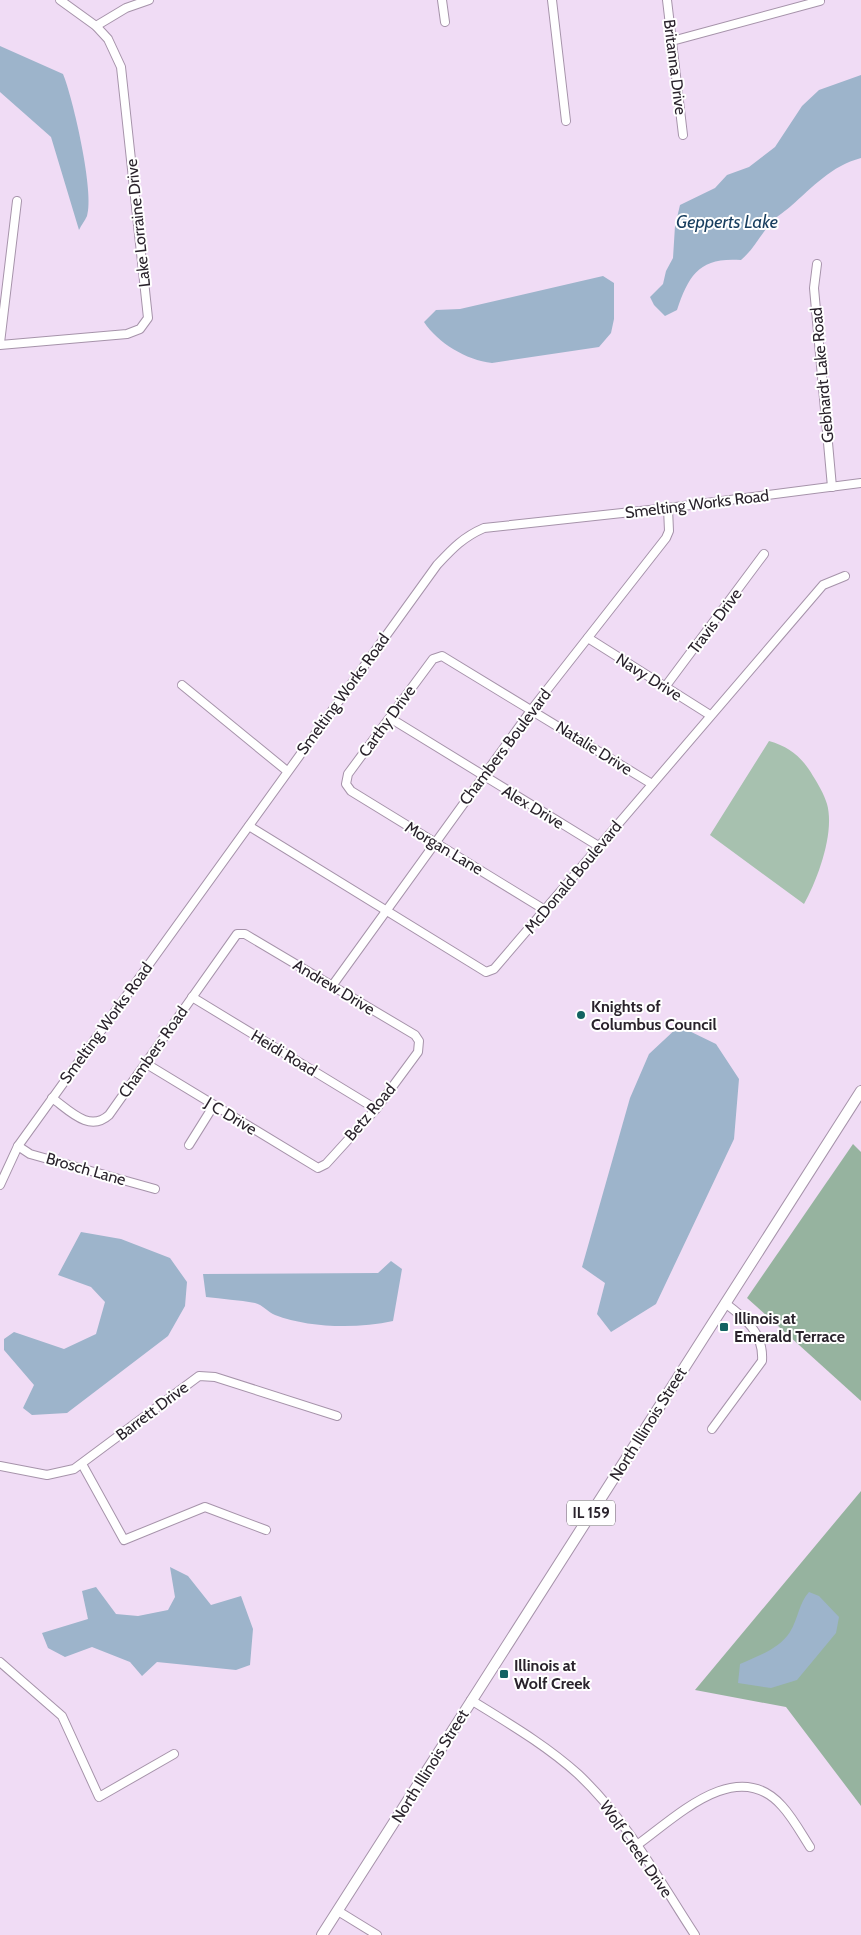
<svg xmlns="http://www.w3.org/2000/svg" width="861" height="1935" font-family="Cabin,sans-serif">
	<style>
		.green { fill: #a7c1af }
		.forest { fill: #96b39f }
		.water { fill: #9db4cb }
		.lines { fill: none; stroke-linecap: round; stroke-linejoin: round }
		.minor-casing { stroke: #a693aa; stroke-width: 10 }
		.major-casing { stroke: #a693aa; stroke-width: 12 }
		.minor { stroke: #fff; stroke-width: 8 }
		.major { stroke: #fff; stroke-width: 10 }
		.poi-dot { fill: #136362; stroke: #fff; stroke-width: 2 }
		.labels { text-anchor: middle; dominant-baseline: central; stroke-width: 4; stroke-linejoin: round; paint-order: stroke }
		.shield { fill: #fff; stroke: #6a656b; stroke-width: 1 }
		.shield-label { font-size: 15px; font-weight: bold; fill: #2a232c }
		.street-label { font-size: 16px; fill: #2a232c; stroke: #fff }
		.poi-label { font-size: 16px; font-weight: bold; fill: #2a232c; stroke: #fff; text-anchor: start }
		.water-label { font-size: 18px; font-style: italic; fill: #183e5f; stroke: #fff }
	</style>
	<rect width="100%" height="100%" fill="#f0dcf5"/>
	<path class="green" d="M769 741C790 747 802 757 813 776 818 784 824 794 827 804 835 832 818 879 804 904L710 835Z"/>
	<g class="forest">
		<path d="M853 1144 861 1152V1401L747 1298Z"/>
		<path d="M861 1491V1806L786 1707 695 1690Z"/>
	</g>
	<g class="water">
		<path d="M0 46 63 74C73 98 95 194 87 216 85 221 81 225 79 230L51 137 0 92Z"/>
		<path d="M861 75V158C831 166 813 187 791 206 786 211 778 215 773 221 761 233 755 248 741 260 700 257 689 274 677 310L665 316 654 305 650 297 663 284 666 271 673 258 675 226 680 205 715 188 727 175 749 167 775 147 802 106 819 90Z"/>
		<path d="M603 276 614 283V319L611 333 599 347 492 363C466 360 438 343 424 322L436 310 460 309Z"/>
		<path d="M679 1026 716 1044 739 1079 734 1139 656 1304 611 1332 597 1314 605 1283 582 1267 630 1098 649 1054Z"/>
		<path d="M81 1232 121 1239 170 1258 187 1282 185 1306 168 1336 67 1413 32 1415 23 1408 34 1385 4 1350V1339L14 1332 64 1349 96 1334 105 1302 91 1287 58 1275Z"/>
		<path d="M391 1261 402 1269 393 1321C357 1329 309 1328 275 1315 268 1312 263 1305 255 1303 239 1300 222 1299 206 1297L203 1274 378 1273Z"/>
		<path d="M170 1567 188 1576 211 1605 241 1596 253 1629 250 1665 236 1670 157 1662 142 1676 130 1662 92 1647 65 1657 48 1648 42 1633 88 1619 82 1591 96 1587 116 1614 138 1616 168 1610 175 1597Z"/>
		<path d="M809 1592 819 1596 839 1617 836 1633 797 1680 771 1688 738 1683 740 1664C758 1656 779 1649 790 1632 798 1619 799 1603 809 1592Z"/>
	</g>
	<g class="lines">
		<defs>
			<g id="minor">
				<path d="M442 0 445 22"/>
				<path d="M552 0 566 121"/>
				<path d="M667 0 683 135"/>
				<path d="M96 26 126 8 149 0"/>
				<path d="M672 41 820 1"/>
				<path d="M817 264 814 288 832 487"/>
				<path d="M0 343 17 201"/>
				<path d="M0 345 127 334 140 329 148 318 121 67 108 39 96 26 60 0"/>
				<path d="M588 638 710 715"/>
				<path d="M182 685 287 771"/>
				<path d="M665 687 764 554"/>
				<path d="M390 718 600 847"/>
				<path d="M249 826 486 972 494 969 823 585 845 576"/>
				<path d="M545 910 351 791 346 784 348 774 433 659 442 656 652 784"/>
				<path d="M332 986 532 709 666 538 669 531 668 508"/>
				<path d="M192 997 376 1109"/>
				<path d="M52 1098C69 1110 89 1133 109 1115L237 934H245L415 1035 419 1041 418 1052 376 1109 326 1164 318 1168 145 1063"/>
				<path d="M189 1145 214 1105"/>
				<path d="M18 1146 30 1154 155 1189"/>
				<path d="M0 1185 18 1146 437 565C452 549 463 537 484 528L668 508 861 483"/>
				<path d="M712 1429 762 1361C764 1333 745 1318 725 1303"/>
				<path d="M82 1464 124 1540 205 1507 266 1530"/>
				<path d="M0 1466 47 1475 74 1469 199 1376 215 1377 337 1416"/>
				<path d="M0 1662 62 1716 99 1797 174 1754"/>
				<path d="M471 1700C508 1723 546 1745 578 1774 627 1820 659 1880 695 1935"/>
				<path d="M637 1845C675 1818 737 1755 782 1806 793 1818 801 1833 810 1847"/>
				<path d="M338 1911 377 1935"/>
			</g>
			<path id="major" d="M322 1935 861 1091"/>
		</defs>
		<use href="#minor" class="minor-casing"/>
		<use href="#major" class="major-casing"/>
		<use href="#minor" class="minor"/>
		<use href="#major" class="major"/>
	</g>
	<g class="poi-dot">
		<circle cx="581" cy="1015" r="5"/>
		<rect x="719" y="1322" width="10" height="10" rx="2.5"/>
		<rect x="499" y="1669" width="10" height="10" rx="2.5"/>
	</g>
	<g class="labels">
		<rect class="shield" x="567" y="1500.5" width="48" height="25" rx="4"/>
		<g class="shield-label">
			<text x="591" y="1513">IL 159</text>
		</g>
		<g class="street-label">
			<text transform="translate(675 67) rotate(83)">Britanna Drive</text>
			<text transform="translate(138 223) rotate(-96)">Lake Lorraine Drive</text>
			<text transform="translate(822 375) rotate(-95)">Gebhardt Lake Road</text>
			<text transform="translate(697 504) rotate(-7)">Smelting Works Road</text>
			<text transform="translate(715 621) rotate(-53)">Travis Drive</text>
			<text transform="translate(649 677) rotate(32)">Navy Drive</text>
			<text transform="translate(343 694) rotate(-54)">Smelting Works Road</text>
			<text transform="translate(387 721) rotate(-54)">Carthy Drive</text>
			<text transform="translate(505 747) rotate(-53)">Chambers Boulevard</text>
			<text transform="translate(594 748) rotate(32)">Natalie Drive</text>
			<text transform="translate(533 807) rotate(31)">Alex Drive</text>
			<text transform="translate(444 848) rotate(31)">Morgan Lane</text>
			<text transform="translate(573 877) rotate(-50)">McDonald Boulevard</text>
			<text transform="translate(334 987) rotate(31)">Andrew Drive</text>
			<text transform="translate(106 1023) rotate(-54)">Smelting Works Road</text>
			<text transform="translate(153 1052) rotate(-55)">Chambers Road</text>
			<text transform="translate(284 1053) rotate(31)">Heidi Road</text>
			<text transform="translate(370 1112) rotate(-50)">Betz Road</text>
			<text transform="translate(231 1116) rotate(31)">J C Drive</text>
			<text transform="translate(86 1169) rotate(16)">Brosch Lane</text>
			<text transform="translate(152 1411) rotate(-37)">Barrett Drive</text>
			<text transform="translate(648 1424) rotate(-58)">North Illinois Street</text>
			<text transform="translate(430 1766) rotate(-58)">North Illinois Street</text>
			<text transform="translate(636 1849) rotate(55)">Wolf Creek Drive</text>
		</g>
		<g class="poi-label">
			<text x="591" y="1006">Knights of<tspan x="591" dy="18">Columbus Council</tspan></text>
			<text x="734" y="1318">Illinois at<tspan x="734" dy="18">Emerald Terrace</tspan></text>
			<text x="514" y="1665">Illinois at<tspan x="514" dy="18">Wolf Creek</tspan></text>
		</g>
		<g class="water-label">
			<text x="727" y="222">Gepperts Lake</text>
		</g>
	</g>
</svg>
